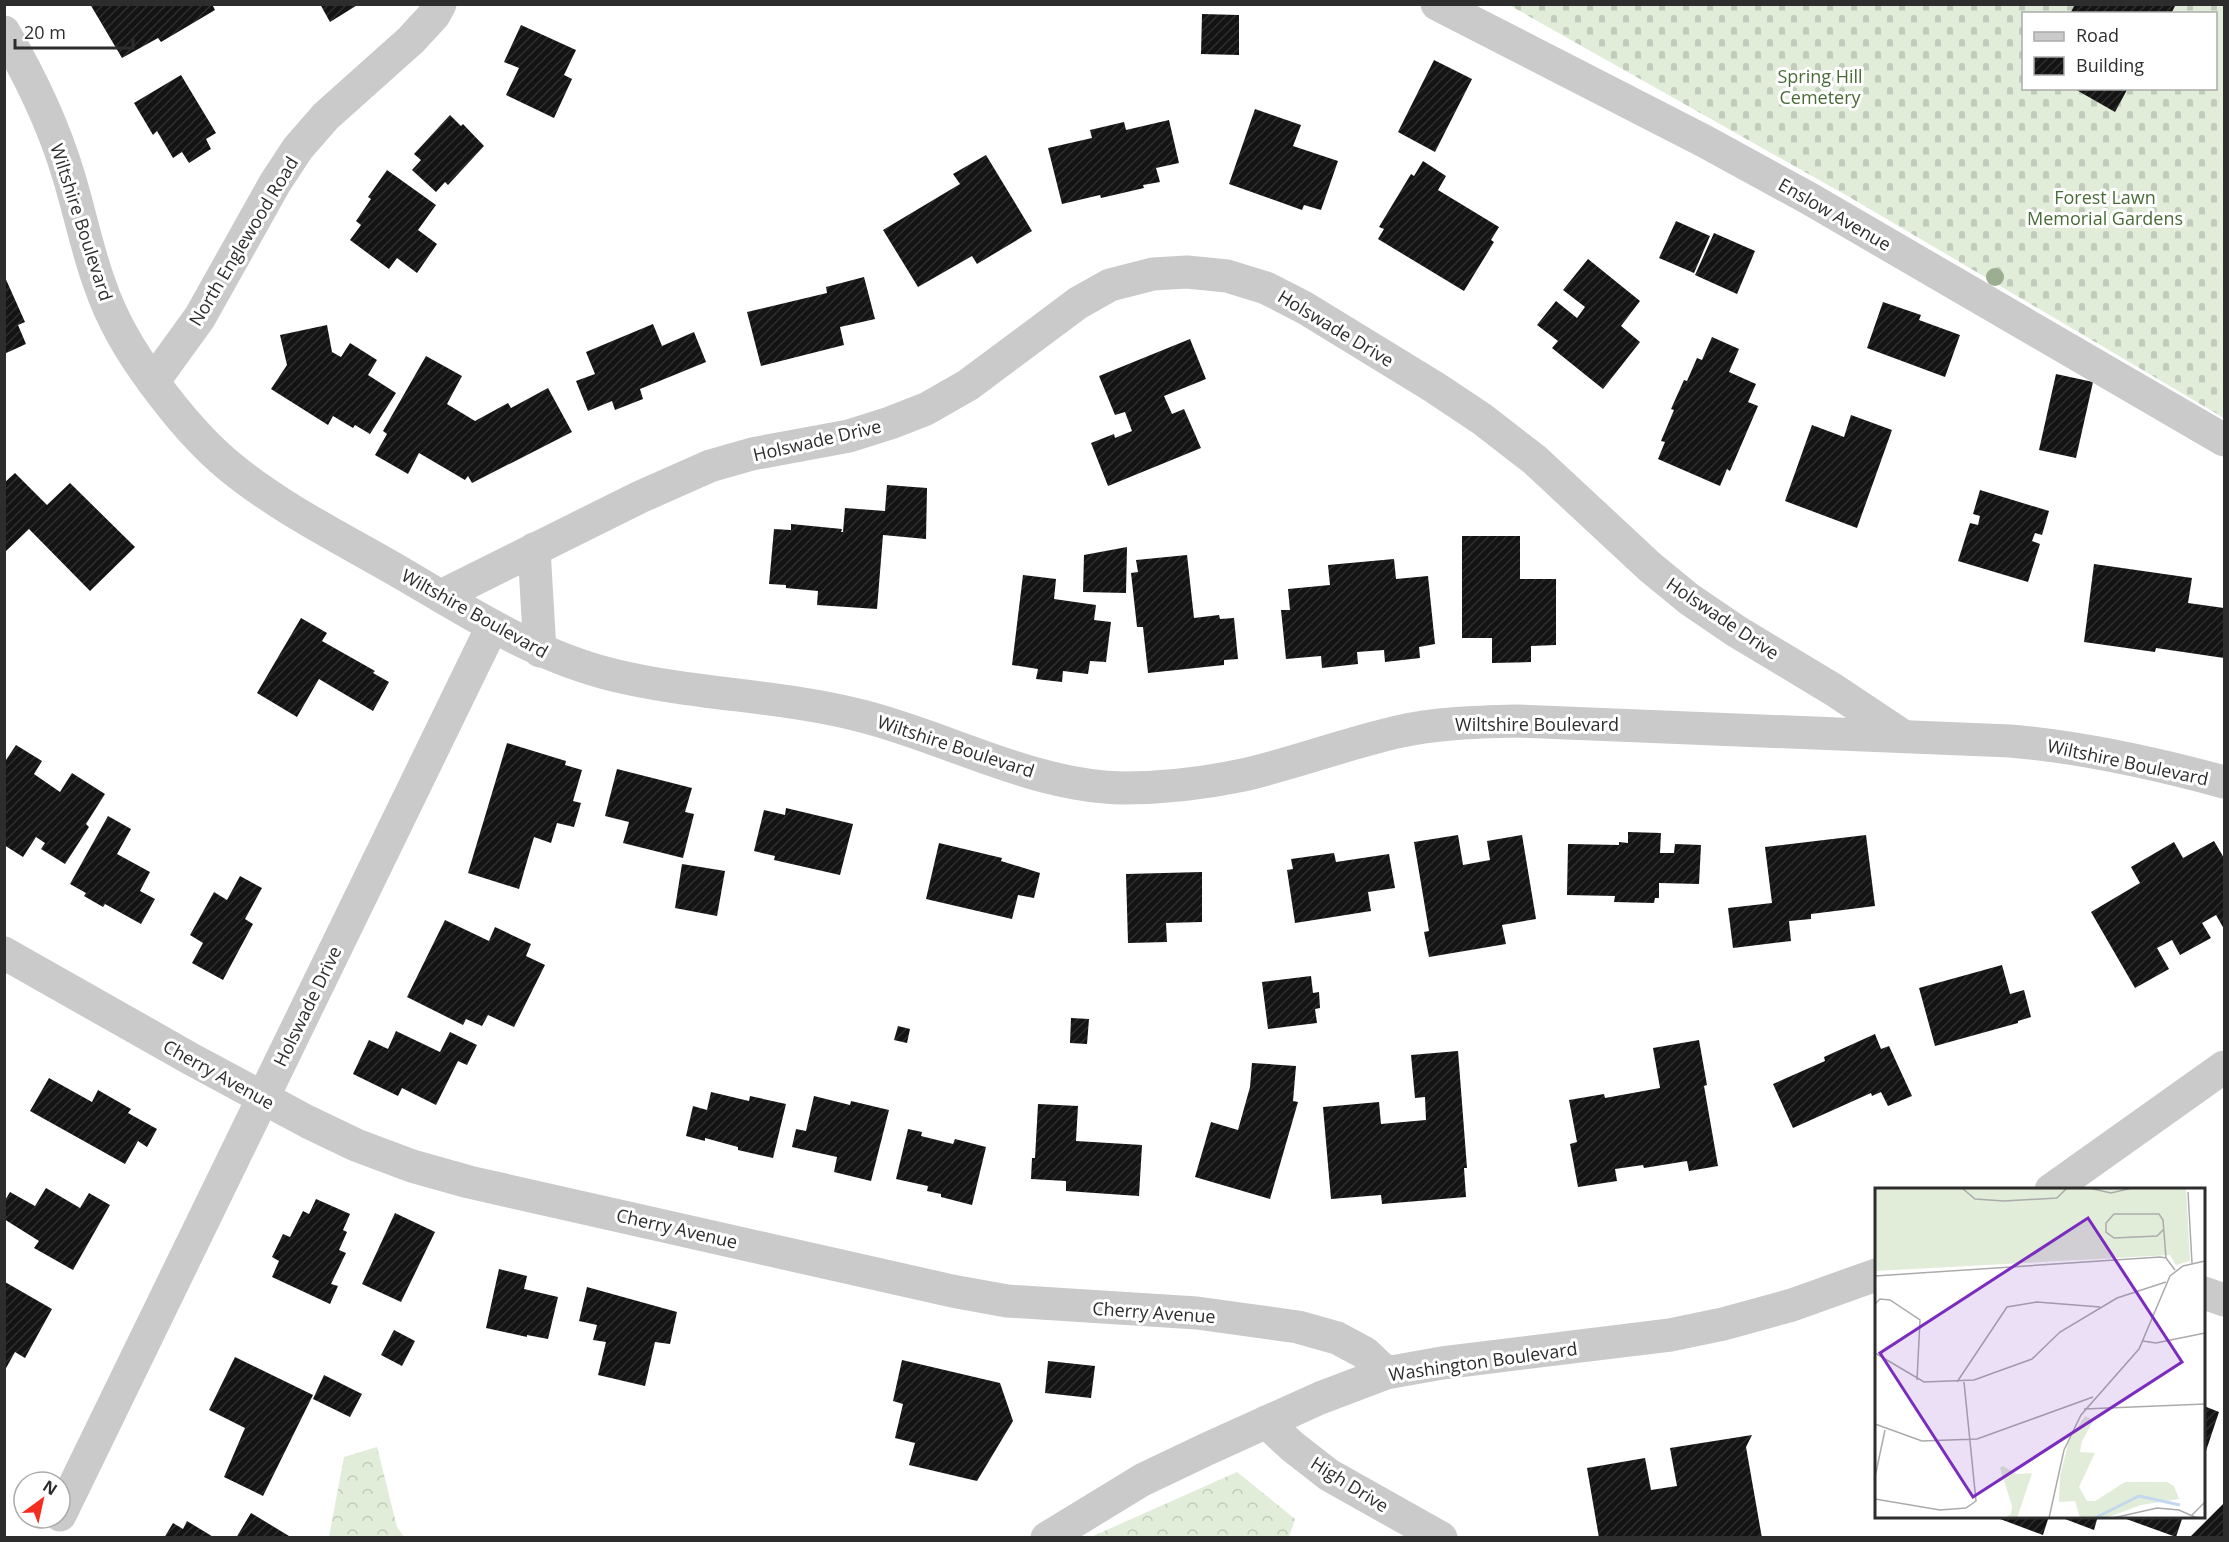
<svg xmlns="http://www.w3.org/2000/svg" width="2229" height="1542" font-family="'Open Sans',sans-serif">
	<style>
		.forest { fill: url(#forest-crowns) }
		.cemetery { fill: url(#cemetery-stones); fill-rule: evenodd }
		.building { fill: url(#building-hatch) }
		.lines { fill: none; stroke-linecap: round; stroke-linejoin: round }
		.minor { stroke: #cacaca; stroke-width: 33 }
		.tree { fill: #9bae91 }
		.labels { text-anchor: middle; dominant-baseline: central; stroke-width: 6; stroke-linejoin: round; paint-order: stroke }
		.park-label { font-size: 18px; fill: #496c37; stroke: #fff }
		.street-label { font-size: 18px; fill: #2d2d2d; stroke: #fff }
		.inset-river { fill: none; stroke: #c3d8ee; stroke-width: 3 }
		.inset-road { fill: none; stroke: #ababab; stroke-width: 1.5 }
		.view { fill: #7b2cbf; fill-opacity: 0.15; stroke: #7b2cbf; stroke-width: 3 }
		.inset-edge { fill: none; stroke: #2d2d2d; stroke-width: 3 }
	</style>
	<defs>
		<pattern id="forest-crowns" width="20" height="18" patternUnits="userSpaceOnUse" patternTransform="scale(1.5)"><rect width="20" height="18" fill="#e1ecd9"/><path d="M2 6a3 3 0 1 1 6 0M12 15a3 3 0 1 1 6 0" fill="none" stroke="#c1cbbb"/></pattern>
		<pattern id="cemetery-stones" width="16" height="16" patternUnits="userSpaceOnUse" patternTransform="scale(1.5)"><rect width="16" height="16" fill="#e1ecd9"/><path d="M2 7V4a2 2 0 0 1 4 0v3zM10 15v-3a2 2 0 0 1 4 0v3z" fill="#c1cbbb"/></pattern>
		<pattern id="building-hatch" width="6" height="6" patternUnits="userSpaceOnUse" patternTransform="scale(1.5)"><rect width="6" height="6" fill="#141414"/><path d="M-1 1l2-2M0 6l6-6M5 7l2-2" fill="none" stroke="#2e2e2e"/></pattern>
	</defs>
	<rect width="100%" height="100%" fill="#fff"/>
	<g class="forest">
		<path d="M377 1447 397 1527 404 1537H329L344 1457Z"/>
		<path d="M1237 1472 1295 1519 1289 1537H1091Z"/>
	</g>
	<path class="cemetery" d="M1509 5H2224V418L1851 198ZM2024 14H2216V88H2024Z"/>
	<g class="building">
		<path d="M90 4H212L215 10 161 42 158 38 122 58Z"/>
		<path d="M320 4H359L330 22Z"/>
		<path d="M2075 4H2176L2171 14H2070Z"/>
		<path d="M1202 14 1239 15V55L1201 54Z"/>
		<path d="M521 25 576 50 564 75 572 79 554 118 506 95 519 68 504 62Z"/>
		<path d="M1434 60 1472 79 1435 152 1398 132Z"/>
		<path d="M181 75 216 133 206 139 211 149 189 163 182 152 173 158 157 131 153 135 134 103Z"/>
		<path d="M2073 88H2128L2115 112Z"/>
		<path d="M1255 109 1301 125 1293 146 1338 161 1321 210 1304 205 1302 210 1229 184Z"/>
		<path d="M450 115 461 126 463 124 484 146 448 185 445 182 436 192 412 170 421 160 414 154Z"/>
		<path d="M1169 120 1179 163 1156 168 1160 182 1143 185 1144 188 1101 198 1100 195 1062 204 1048 148 1092 138 1090 130 1124 122 1126 130Z"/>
		<path d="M986 155 1032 231 977 264 972 256 918 287 883 230 960 184 953 174Z"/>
		<path d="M1423 161 1446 176 1438 190 1499 227 1491 240 1494 242 1464 291 1378 239 1384 229 1379 227 1411 174 1414 176Z"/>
		<path d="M387 170 436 205 418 230 437 244 417 273 397 258 389 269 350 240 361 225 356 221 371 199 368 197Z"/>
		<path d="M1676 221 1710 236 1694 273 1659 258Z"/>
		<path d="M1714 233 1755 251 1737 294 1695 275Z"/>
		<path d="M1588 259 1640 301 1621 326 1640 342 1603 389 1552 348 1558 341 1537 325 1556 301 1577 318 1585 307 1563 290Z"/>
		<path d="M4 275 25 322 18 325 26 344 4 354Z"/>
		<path d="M864 277 875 319 840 327 844 345 761 366 747 312 827 293 826 287Z"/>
		<path d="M1883 302 1921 315 1919 320 1960 335 1945 377 1867 348Z"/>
		<path d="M653 324 662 346 694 332 706 362 640 389 643 399 615 410 612 401 588 411 576 381 595 374 586 352Z"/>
		<path d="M327 325 332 352 341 357 350 343 377 360 368 375 396 393 370 434 355 425 353 428 333 416 328 425 271 389 287 365 280 335Z"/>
		<path d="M1712 337 1739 349 1729 372 1756 384 1748 402 1758 406 1730 471 1727 469 1720 486 1658 459 1665 442 1661 441 1674 410 1671 409 1684 380 1687 381 1697 358 1702 360Z"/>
		<path d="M1190 339 1206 379 1164 396 1172 414 1184 409 1201 448 1108 486 1091 443 1114 434 1115 438 1132 431 1125 412 1115 415 1099 376Z"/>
		<path d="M426 356 462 376 447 404 475 421 508 403 511 408 548 388 572 432 472 483 468 476 465 480 419 453 408 474 375 455 387 434 383 431Z"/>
		<path d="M2056 374 2093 382 2076 458 2039 450Z"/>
		<path d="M1851 415 1892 430 1857 528 1785 501 1812 425 1844 437Z"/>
		<path d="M15 473 47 505 70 483 135 547 90 591 29 529 4 553V483Z"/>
		<path d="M887 485 927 488 926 539 883 535 877 609 817 605 818 591 786 588V585L769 584 774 529 791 530V524L842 529 841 532H843L845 508 885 511Z"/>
		<path d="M1980 490 2049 511 2042 535 2035 533 2032 541 2040 544 2028 582 1958 561 1970 523 1978 525 1980 516 1973 514Z"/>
		<path d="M1462 536H1520V579H1556V645L1531 646V662L1492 663V638H1462Z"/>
		<path d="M1127 547 1126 593 1083 592 1084 555Z"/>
		<path d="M1187 555 1194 618 1219 615 1220 619 1234 618 1238 659 1224 660V665L1148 673 1143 627H1137L1131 573 1138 572 1136 560Z"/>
		<path d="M1394 559 1396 579 1428 576 1435 644 1419 647 1420 658 1385 662 1384 650 1357 652 1358 664 1322 668 1321 656 1286 659 1281 610H1290L1288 589 1330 585 1328 565Z"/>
		<path d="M2094 564 2192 578 2188 603 2224 608V658L2156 648 2155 652 2084 642Z"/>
		<path d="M1023 575 1056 579 1054 599 1096 605 1094 620 1111 622 1106 662 1090 661 1088 674 1063 671 1062 682 1036 679 1038 669 1012 665Z"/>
		<path d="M301 618 327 633 322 641 375 671 373 673 389 682 373 711 319 679 297 717 257 693Z"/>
		<path d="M507 743 566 761 565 765 582 770 573 801 581 803 574 827 557 823 551 843 534 837 519 889 468 873Z"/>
		<path d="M16 745 42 761 34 774 60 792 72 773 105 794 86 824 89 827 65 864 41 849 45 843 36 837 23 857 4 845V763Z"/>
		<path d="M617 769 692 788 685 812 694 814 683 858 623 843 629 822 605 816Z"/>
		<path d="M786 808 853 824 840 875 774 860 775 856 754 851 764 810 785 815Z"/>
		<path d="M108 816 131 829 117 854 150 872 140 891 155 899 141 924 105 904 103 907 84 896 86 893 70 884Z"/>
		<path d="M1628 832 1661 833 1660 853H1674L1675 844 1701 845 1699 884 1659 883V898H1655L1654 903 1614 902 1615 896 1567 895 1568 844 1619 845V842L1628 843Z"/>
		<path d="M1458 835 1463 865 1490 860 1487 841 1522 835 1536 919 1502 925 1506 944 1429 957 1424 932 1429 931 1414 842Z"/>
		<path d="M1866 835 1875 906 1811 914V919L1789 921 1791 941 1733 948 1728 908 1772 903 1765 847Z"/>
		<path d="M2214 841 2224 858V929L2216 915 2202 923 2211 938 2180 955 2172 940 2157 948 2169 969 2135 988 2091 912 2140 883 2131 867 2174 842 2183 858Z"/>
		<path d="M939 843 1002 858 1001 861 1040 873 1034 898 1018 895 1012 919 926 899Z"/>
		<path d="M1334 853 1336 862 1389 854 1395 888 1368 892 1371 911 1295 923 1287 870 1293 869 1291 859Z"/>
		<path d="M682 864 725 871 717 916 675 908Z"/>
		<path d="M1202 872V922L1166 923 1167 942 1128 943 1126 874Z"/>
		<path d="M240 876 262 888 245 919 253 924 223 980 192 963 203 943 190 935 214 892 227 900Z"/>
		<path d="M445 920 489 941 495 927 531 944 526 956 545 965 514 1027 488 1015 482 1026 466 1019 463 1025 407 997Z"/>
		<path d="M2002 965 2010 994 2024 990 2031 1017 2018 1021V1023L1935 1046 1919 988Z"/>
		<path d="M1311 976 1313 993 1319 992 1320 1008 1315 1009 1317 1023 1268 1029 1262 982Z"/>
		<path d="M1071 1018 1089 1019 1087 1044 1070 1043Z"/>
		<path d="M898 1026 910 1029 907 1043 894 1040Z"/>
		<path d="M396 1031 440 1052 450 1032 477 1045 467 1065 458 1061 436 1105 402 1088 398 1096 353 1074 369 1040 388 1049Z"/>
		<path d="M1875 1034 1881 1049 1889 1046 1912 1096 1888 1106 1881 1092 1872 1096 1871 1093 1793 1128 1773 1084 1825 1061 1824 1057Z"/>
		<path d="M1699 1040 1707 1085 1704 1086 1718 1166 1689 1171 1687 1161 1644 1168 1643 1165 1615 1169 1617 1181 1578 1187 1570 1144 1577 1142 1569 1100 1604 1094 1605 1098 1660 1088 1653 1048Z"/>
		<path d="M1458 1051 1467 1168H1464L1466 1197 1382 1204 1381 1195 1331 1199 1323 1107 1379 1102 1381 1124 1426 1120 1425 1097 1415 1098 1411 1055Z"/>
		<path d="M1252 1063 1296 1066 1293 1101 1298 1102 1270 1199 1195 1177 1211 1122 1238 1130 1250 1087Z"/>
		<path d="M49 1078 92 1102 98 1090 131 1109 128 1113 157 1129 147 1147 138 1141 125 1164 30 1111Z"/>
		<path d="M711 1092 749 1101 750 1096 786 1104 773 1158 738 1150V1147L705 1138V1141L686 1136 693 1106 707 1110Z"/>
		<path d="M814 1096 850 1105 851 1101 889 1110 871 1181 834 1172 837 1157 792 1147 796 1129 806 1131Z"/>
		<path d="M1038 1104 1078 1106 1076 1141 1142 1145 1139 1196 1066 1191V1181L1031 1179 1032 1158H1035Z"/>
		<path d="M908 1129 922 1132 921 1136 953 1144 955 1139 986 1147 972 1205 941 1197V1194L927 1191 928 1186 896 1179Z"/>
		<path d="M46 1188 80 1208 89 1193 110 1205 73 1270 34 1248 39 1241 4 1219V1202L10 1192 35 1206Z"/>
		<path d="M316 1199 350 1214 343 1230 347 1232 339 1250 346 1253 331 1284 338 1286 330 1304 272 1277 279 1261 272 1257 283 1234 290 1237 303 1211 309 1214Z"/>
		<path d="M395 1213 435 1232 401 1302 362 1284Z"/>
		<path d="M499 1269 527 1276 524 1289 558 1297 548 1339 527 1335V1337L486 1328Z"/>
		<path d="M5 1282 52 1309 25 1358 15 1352 5 1370Z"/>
		<path d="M587 1287 677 1312 670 1344 655 1342 645 1386 598 1375 606 1342 593 1340 597 1325 579 1321Z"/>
		<path d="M394 1330 415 1341 402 1366 381 1355Z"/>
		<path d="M235 1357 313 1395 263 1496 224 1477 245 1428 209 1410Z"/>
		<path d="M902 1360 1000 1383 1013 1421 977 1481 909 1465 915 1443 895 1438 903 1404 893 1401Z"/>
		<path d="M1048 1361 1095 1366 1091 1398 1045 1393Z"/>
		<path d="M324 1375 362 1394 350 1417 313 1399Z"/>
		<path d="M2204 1406 2219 1412 2204 1457Z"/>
		<path d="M1752 1435 1746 1447 1762 1538H1599L1587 1468 1645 1458 1651 1490 1677 1486 1670 1448Z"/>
		<path d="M2224 1503V1538H2189Z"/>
		<path d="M251 1513 289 1536 288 1538H236Z"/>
		<path d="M2001 1516H2049L2043 1535 2000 1519Z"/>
		<path d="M2057 1516H2098L2094 1530Z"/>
		<path d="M2118 1516H2183L2176 1537Z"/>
		<path d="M187 1521 215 1538H164L173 1523 183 1529Z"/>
	</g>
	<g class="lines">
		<g class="minor">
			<path d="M1437 4 1704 141 1810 199 2224 440"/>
			<path d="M4 32C31 78 54 126 69 177 80 213 87 250 100 285 112 320 132 354 154 383 176 413 200 442 229 466 281 509 345 540 403 574 471 614 536 656 613 675 695 695 781 695 862 716 949 738 1031 786 1123 788 1162 788 1205 783 1243 775 1295 763 1345 744 1397 732 1436 723 1477 722 1517 721L2010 741C2083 747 2154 763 2224 782"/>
			<path d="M153 382 200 317 275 183 298 148 326 116 411 40 434 15 440 4"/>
			<path d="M534 549 540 651"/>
			<path d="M441 596 640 497 710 466 752 454 849 436 890 423 926 409 968 385 1078 303 1110 285 1153 274 1187 272 1227 276 1266 288 1305 308 1434 387 1482 419 1535 460 1650 567 1689 599 1736 631 1834 690 1903 736"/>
			<path d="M4 953 191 1059 308 1122 356 1145 412 1166 469 1182 952 1291 1007 1301 1197 1313 1298 1327 1337 1338 1365 1353 1386 1373"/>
			<path d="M2051 1190 2224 1067"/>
			<path d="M2204 1293 2224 1300"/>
			<path d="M1266 1422 1293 1447 1329 1475 1441 1538"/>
			<path d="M60 1515 492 627"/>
			<path d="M1047 1538 1142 1480 1207 1449 1320 1398 1386 1373 1442 1363 1670 1335 1723 1324 1792 1305 1876 1275"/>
		</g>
	</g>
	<circle class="tree" cx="1995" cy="277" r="9"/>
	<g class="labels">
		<g class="park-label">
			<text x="1820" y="76">Spring Hill<tspan x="1820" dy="21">Cemetery</tspan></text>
			<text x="2105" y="197">Forest Lawn<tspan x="2105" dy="21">Memorial Gardens</tspan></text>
		</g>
		<g class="street-label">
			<text transform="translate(1835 214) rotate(30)">Enslow Avenue</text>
			<text transform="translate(82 222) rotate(72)">Wiltshire Boulevard</text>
			<text transform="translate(243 241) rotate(-59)">North Englewood Road</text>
			<text transform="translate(1336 328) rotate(31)">Holswade Drive</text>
			<text transform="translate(817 440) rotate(-13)">Holswade Drive</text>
			<text transform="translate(475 613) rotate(29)">Wiltshire Boulevard</text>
			<text transform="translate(1723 618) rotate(34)">Holswade Drive</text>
			<text x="1537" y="724">Wiltshire Boulevard</text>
			<text transform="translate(956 746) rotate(18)">Wiltshire Boulevard</text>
			<text transform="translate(2128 762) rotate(12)">Wiltshire Boulevard</text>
			<text transform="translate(307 1006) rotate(-64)">Holswade Drive</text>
			<text transform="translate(219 1074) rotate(29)">Cherry Avenue</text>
			<text transform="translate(677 1228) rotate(13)">Cherry Avenue</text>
			<text transform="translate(1154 1312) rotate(4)">Cherry Avenue</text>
			<text transform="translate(1483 1361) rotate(-8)">Washington Boulevard</text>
			<text transform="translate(1350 1484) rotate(32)">High Drive</text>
		</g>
	</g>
	<g transform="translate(1875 1188)">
		<rect width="330" height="330" fill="#fff"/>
		<path d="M210 228 219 232 207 253 205 264 220 265 204 299 212 313H220L250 294H292L299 298 304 311 266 317 231 330H205L200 313 184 314 185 288 194 252ZM128 278 142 286 157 285 142 330H129L136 326 137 318 125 280Z" fill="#e1ecd9"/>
		<path d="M0 0H311L315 73 301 77 295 67 0 83Z" fill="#e1ecd9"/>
		<path d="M46 34 77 41 80 35 95 37 105 43 102 48 117 58 107 73 68 57 41 52 35 48Z" fill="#e1ecd9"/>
		<path class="inset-river" d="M220 330 264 308 305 317"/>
		<path class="inset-road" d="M87 0 100 11 129 13 182 10 192 0M214 0 236 5 257 0M313 4 317 75M289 41 282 48 239 50 231 44V35L239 26H284L288 32 291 70M0 88 285 69 291 70 300 82M0 116 5 111 15 112 45 132 42 192M268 153 281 155 330 145M0 165 49 194 99 192 157 171 185 144 242 110 291 94M82 194 132 119 162 114 225 119M209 221 330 216M0 236 47 253 102 251 218 209M0 289 10 242M0 311 65 322 91 320 101 313 89 194M317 327 330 314M174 330 189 262 206 227 264 161 295 88 308 78 330 73M238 330 282 320 304 322 322 330"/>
		<path class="view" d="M213 30 307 174 98 309 5 165Z"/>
		<rect width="330" height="330" class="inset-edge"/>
	</g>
	<rect width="2229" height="1542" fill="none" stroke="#2d2d2d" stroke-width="12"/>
	<rect x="2022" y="12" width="195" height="78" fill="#ffffff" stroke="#ababab" stroke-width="1.5"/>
	<rect x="2034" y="32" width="30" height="9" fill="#cacaca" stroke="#ababab" stroke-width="1.5"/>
	<text x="2076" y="42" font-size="18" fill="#2d2d2d">Road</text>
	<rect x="2034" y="57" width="30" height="18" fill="url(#building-hatch)" stroke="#ababab" stroke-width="1.5"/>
	<text x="2076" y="72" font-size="18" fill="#2d2d2d">Building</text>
	<g transform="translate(42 1500) rotate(33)"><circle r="28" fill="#ffffff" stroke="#ababab" stroke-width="1.5"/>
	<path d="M0-4.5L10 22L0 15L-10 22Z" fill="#f32d20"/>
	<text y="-9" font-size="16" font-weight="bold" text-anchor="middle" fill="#2d2d2d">N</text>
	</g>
	<path d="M15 39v9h118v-9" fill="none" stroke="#2d2d2d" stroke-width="3"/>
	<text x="24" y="39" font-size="18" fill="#2d2d2d" stroke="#ffffff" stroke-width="4.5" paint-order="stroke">20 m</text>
</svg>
